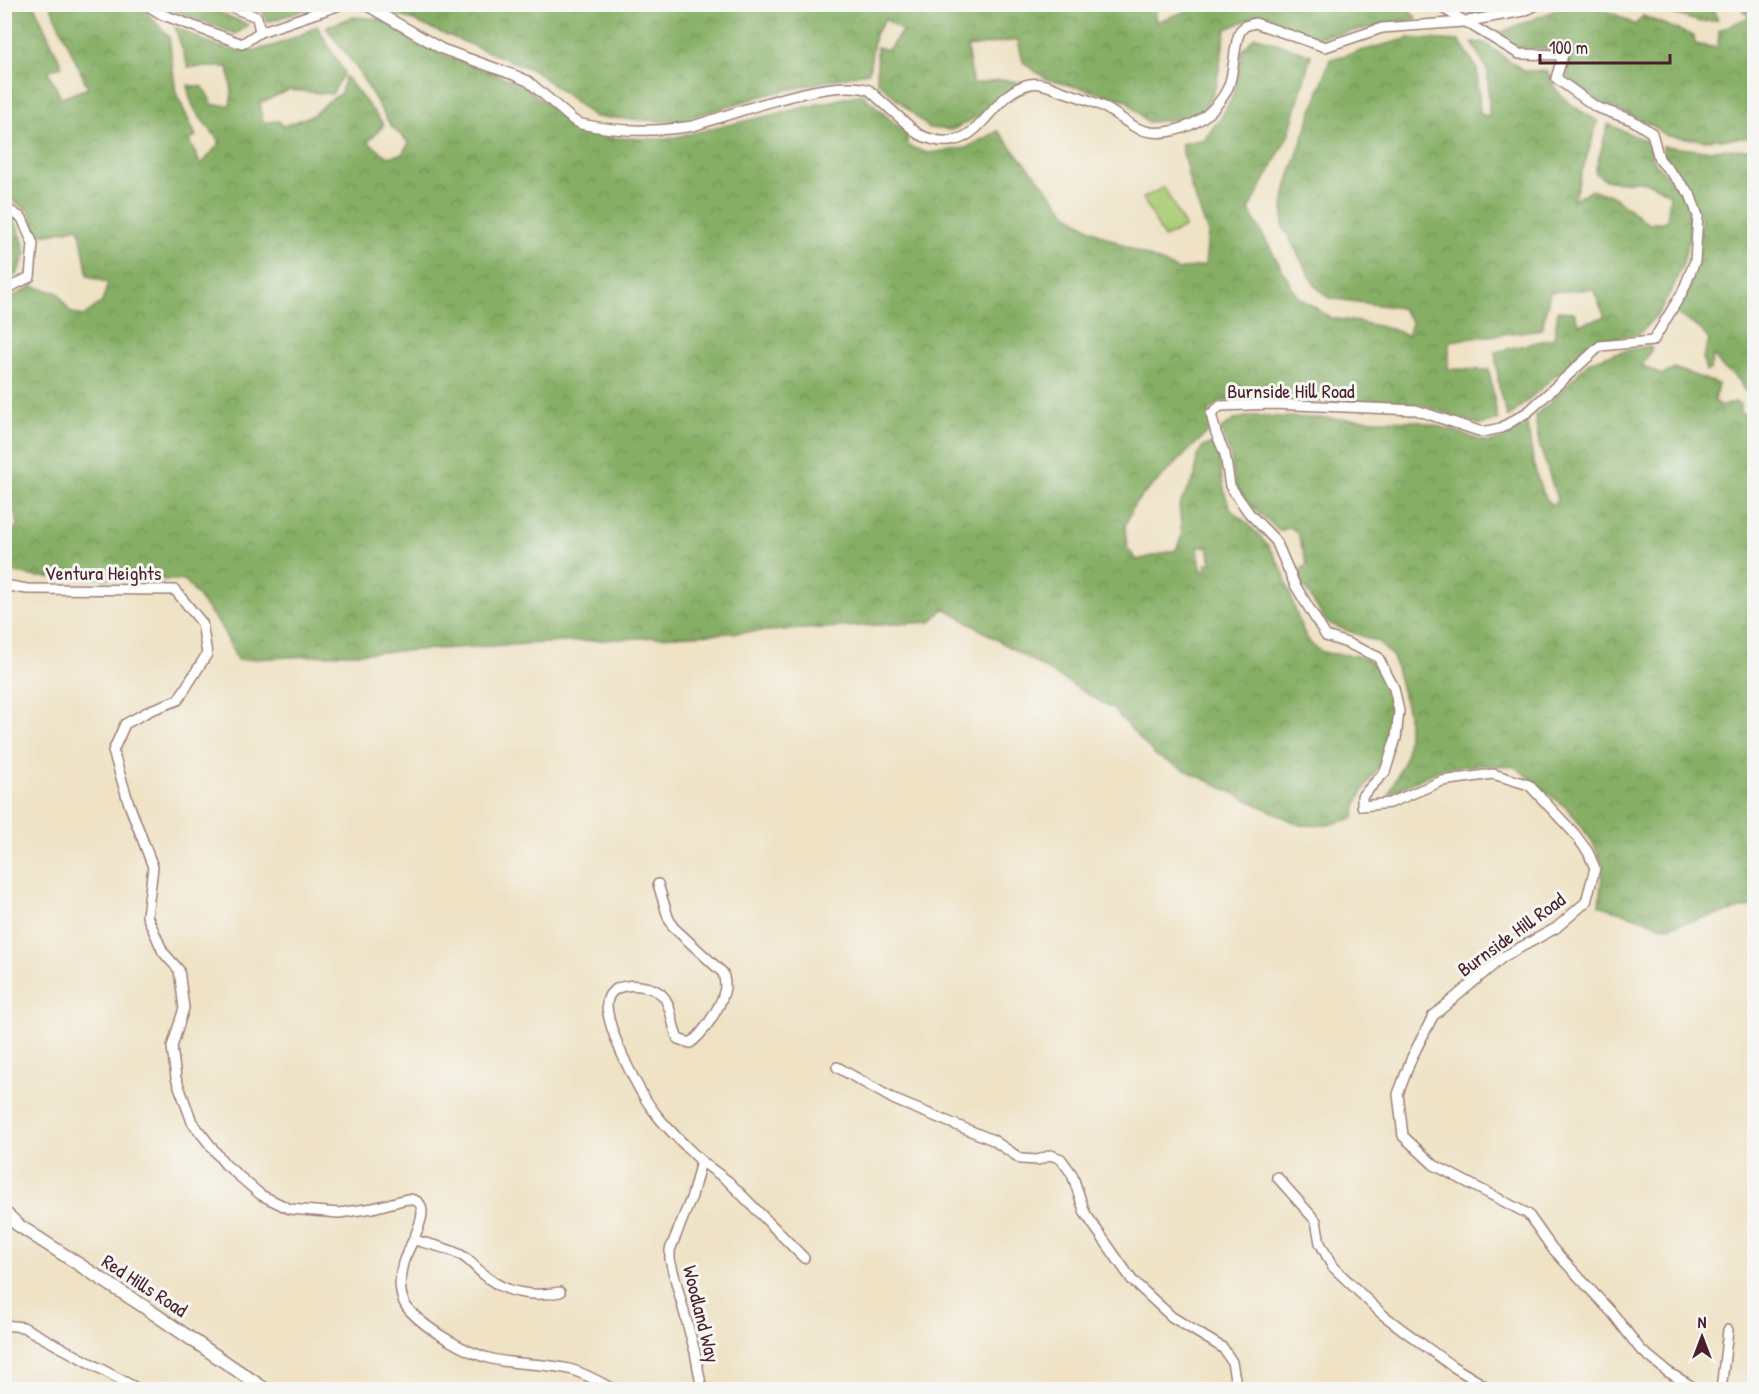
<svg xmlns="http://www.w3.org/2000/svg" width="1759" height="1394" font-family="'Patrick Hand',sans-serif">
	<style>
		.green { fill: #a9cb73; stroke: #7a754f; stroke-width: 1.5 }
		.forest { fill: url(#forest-crowns); stroke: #686748; stroke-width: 1.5; fill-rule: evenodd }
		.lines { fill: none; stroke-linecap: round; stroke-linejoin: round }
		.minor-casing { stroke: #9c8078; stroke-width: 12 }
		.secondary-casing { stroke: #9c8078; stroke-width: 15 }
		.minor { stroke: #fff; stroke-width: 9 }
		.secondary { stroke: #fff; stroke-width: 12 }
		.labels { text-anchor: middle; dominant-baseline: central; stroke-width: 6; stroke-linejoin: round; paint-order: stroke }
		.street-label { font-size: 20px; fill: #4a1f2b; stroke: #f6f6f2 }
	</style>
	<defs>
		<pattern id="forest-crowns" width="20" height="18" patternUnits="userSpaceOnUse" patternTransform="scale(1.5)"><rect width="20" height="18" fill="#86af65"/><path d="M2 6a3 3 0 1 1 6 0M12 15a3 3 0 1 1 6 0" fill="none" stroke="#708e53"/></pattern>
	</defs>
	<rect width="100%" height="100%" fill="#f6f6f2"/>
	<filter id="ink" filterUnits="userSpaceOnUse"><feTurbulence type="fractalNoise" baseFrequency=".0167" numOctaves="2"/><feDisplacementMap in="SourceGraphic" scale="12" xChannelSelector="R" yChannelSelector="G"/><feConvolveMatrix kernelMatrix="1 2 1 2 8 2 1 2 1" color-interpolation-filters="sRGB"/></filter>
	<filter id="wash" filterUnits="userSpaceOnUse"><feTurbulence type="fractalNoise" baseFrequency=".008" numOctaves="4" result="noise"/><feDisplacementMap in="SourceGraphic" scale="24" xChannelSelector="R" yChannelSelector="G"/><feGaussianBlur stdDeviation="1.35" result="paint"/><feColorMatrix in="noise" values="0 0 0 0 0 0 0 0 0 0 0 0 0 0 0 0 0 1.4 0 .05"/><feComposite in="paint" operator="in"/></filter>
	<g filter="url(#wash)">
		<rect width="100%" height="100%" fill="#efe2c5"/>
		<path class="green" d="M1164 187 1185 227 1164 238 1143 198Z"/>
		<g class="forest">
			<path d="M1404 4 1417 19 1320 37 1256 16 1226 29 1216 86 1201 118 1147 122 1126 100 1046 79 1023 62 1018 40 967 47 973 84C1000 79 1007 77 1033 87L952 130 929 128 877 81V47L888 50 902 31 885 19 875 34 869 72 769 94 675 122 595 117 535 71 374 5H1157L1155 22 1203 5Z"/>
			<path d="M4 5H34L62 66 48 71 61 98 88 88 50 5H129L146 12 169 37 176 93 196 136 189 141 201 165 219 144 218 139C204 122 188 107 188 85L203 87 213 105H230L232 92 228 67H188L175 27C191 34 210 45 227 49 258 56 291 41 317 26L344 72 332 94 289 90 260 103 263 122 279 121 283 126 313 115 326 103 341 93 345 76 384 125 368 142 388 157 402 154 409 143 391 126 356 67 326 27 353 17 380 19 437 52 523 85 571 124 611 138 667 139 862 94 907 134 908 146 928 153 966 148 998 131 1070 216 1097 233 1178 270 1205 265 1208 233 1191 187 1181 144 1204 139 1220 119 1232 98 1238 75 1242 51 1255 36 1311 55 1289 134 1249 210 1297 296 1331 318 1358 322 1392 329 1407 336 1412 322 1401 308 1329 298 1315 286 1283 226V206L1287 184 1330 59 1410 38 1459 41 1477 68 1480 114 1489 116 1488 72 1472 42 1485 43 1524 71H1547C1557 99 1573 107 1598 121L1573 201 1590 190 1611 195 1649 224 1667 221 1670 194C1663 191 1656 185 1649 183 1631 176 1610 190 1595 172L1608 124 1650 143 1652 159 1683 194 1689 207 1690 235 1682 266 1672 290 1660 311 1639 334 1594 341 1508 418 1500 393 1495 352 1554 338 1558 311 1574 312 1579 324 1605 317 1593 289 1550 292 1542 329 1450 341 1448 369 1489 370 1498 420 1480 425 1419 404 1222 401 1209 411 1211 429 1135 503 1125 526 1127 548 1137 560 1176 550 1182 535 1179 506 1195 476 1197 455 1203 447 1211 444 1217 446C1221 464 1221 482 1227 500 1233 516 1236 513 1247 523 1261 536 1274 552 1282 570 1290 589 1299 633 1313 646 1325 657 1342 653 1357 656 1384 662 1395 698 1394 723 1394 752 1370 775 1358 801 1356 806 1355 813 1354 818L1328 825H1300L1156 756 1113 709 944 608 931 622 237 660 221 626 185 580 37 577 5 571V538H9L18 524 12 504 5 495V301L32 286 58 293 70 312 83 316 102 302 108 283 88 276 79 227 50 234H36L29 211 5 196ZM1208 546 1211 563 1206 564V569L1201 570 1198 547Z"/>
			<path d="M159 5H201L249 25 236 34Z"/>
			<path d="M247 5V4L320 5 267 22 262 10Z"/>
			<path d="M1453 5H1521L1474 15Z"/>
			<path d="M1568 5C1595 5 1613 11 1635 25L1643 16 1694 36 1695 44 1718 48 1719 30 1750 17 1738 5H1754V137L1704 140 1667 136 1655 127 1597 100 1567 77 1569 50 1518 48 1494 35Z"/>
			<path d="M1644 5H1722L1714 11 1718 20 1700 22Z"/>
			<path d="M1663 146 1698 150 1754 149V394L1750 391H1744L1739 380 1722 367 1713 355 1710 370 1706 371 1703 359 1709 340 1701 330 1676 313 1688 291 1698 262 1701 216 1664 160Z"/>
			<path d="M5 212C19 221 22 238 26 254L17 274 5 281Z"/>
			<path d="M1648 346 1652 349 1642 365 1661 375 1674 368 1718 384 1714 401 1721 407 1735 402 1740 404V413L1751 415 1754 414V906L1666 927 1599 905 1603 865 1592 841 1570 811 1516 767 1480 765 1443 768 1389 794 1406 756 1408 735V713L1393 657 1378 642 1327 623 1301 582 1298 572 1307 565 1298 534 1291 527 1280 531C1264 517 1240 501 1234 479 1232 470 1232 460 1229 451 1227 443 1222 438 1221 429L1236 419 1251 416 1417 421 1452 430 1488 443 1504 438 1526 419C1532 447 1533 483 1551 505L1558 501 1539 444 1535 415 1554 399 1588 363 1615 353Z"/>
		</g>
	</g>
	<g filter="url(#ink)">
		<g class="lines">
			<defs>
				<g id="minor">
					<path d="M145 4 161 14 242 44 260 32 257 17 223 4"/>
					<path d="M364 4 442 49 514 75 528 81 573 120 581 124C618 132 656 132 693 126 733 114 832 76 869 90L918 134C980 164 986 93 1030 84 1040 82 1051 87 1061 91 1074 95 1087 99 1100 105 1112 111 1123 120 1135 127 1154 137 1178 132 1196 122 1210 114 1223 100 1229 85 1235 68 1233 48 1240 31L1245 26 1255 23 1325 47 1382 28 1463 22 1524 11 1539 4"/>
					<path d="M1436 4 1519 54 1563 55 1556 78 1596 107 1632 120 1652 133 1659 159 1690 194 1698 216 1695 261 1683 291 1653 341 1600 346 1529 411 1501 428 1482 432 1416 410 1273 404 1220 406 1211 414 1216 433 1225 454 1230 486 1249 513 1276 541 1295 585 1326 636 1347 643 1378 657 1394 688 1399 711 1396 738 1385 772 1362 796V806L1390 803 1442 781 1493 774 1529 785 1574 833 1588 852 1595 868 1586 902 1556 928 1503 957 1433 1016 1412 1057 1398 1094 1403 1136 1434 1165 1528 1214 1552 1248 1614 1315 1640 1349 1668 1372 1698 1390"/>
					<path d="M260 32 343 4"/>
					<path d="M4 207 22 218 33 244 30 277 4 290"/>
					<path d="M4 585 27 589 175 590 202 623 207 654 178 700 151 710 125 724 113 751 129 804 153 867 147 916 163 952 179 970 184 1008 172 1047 176 1078 192 1122 225 1164 261 1195 290 1209 339 1213 373 1208 407 1199C441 1199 407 1248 403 1263 399 1278 398 1299 410 1311 428 1330 466 1353 492 1359 517 1365 544 1363 569 1369 585 1373 601 1383 615 1390"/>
					<path d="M658 884 668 917 673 927 723 973C725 980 726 986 724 992 721 1006 702 1036 690 1043L678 1039C672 1027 672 1006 663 996 650 982 607 979 607 1005 608 1032 639 1093 656 1114 669 1131 686 1146 701 1161L692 1196 670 1250V1260L695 1352 702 1390"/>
					<path d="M837 1067 895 1100 993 1140 1021 1159 1038 1160 1051 1155 1061 1159 1072 1174 1085 1213 1132 1280 1172 1317 1223 1348 1232 1362 1237 1390"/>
					<path d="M701 1161 728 1181 804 1258"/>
					<path d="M1277 1177 1316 1221 1320 1243 1332 1266 1382 1314 1403 1330 1452 1366 1492 1390"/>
					<path d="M414 1240C429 1244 445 1247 459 1254 470 1259 478 1271 488 1278 508 1294 536 1297 560 1292"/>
					<path d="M4 1325 23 1327 140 1390"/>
					<path d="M1721 1390 1728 1330"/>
				</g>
				<path id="secondary" d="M4 1212 18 1225 140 1304 266 1390"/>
			</defs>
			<use href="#minor" class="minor-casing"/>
			<use href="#secondary" class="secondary-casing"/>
			<use href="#minor" class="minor"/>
			<use href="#secondary" class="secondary"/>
		</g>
	</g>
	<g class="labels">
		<g class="street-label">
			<text x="1291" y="390">Burnside Hill Road</text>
			<text x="103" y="572">Ventura Heights</text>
			<text transform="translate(1511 934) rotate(-36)">Burnside Hill Road</text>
			<text transform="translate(145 1285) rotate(33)">Red Hills Road</text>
			<text transform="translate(702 1314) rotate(76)">Woodland Way</text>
		</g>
	</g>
	<rect width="1759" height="1394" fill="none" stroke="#f6f6f2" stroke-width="24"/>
	<g transform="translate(1702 1337)" stroke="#f6f6f2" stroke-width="4.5" paint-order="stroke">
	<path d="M0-4.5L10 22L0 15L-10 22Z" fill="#4a1f2b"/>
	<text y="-9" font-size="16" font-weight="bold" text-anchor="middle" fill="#4a1f2b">N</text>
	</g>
	<path d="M1540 54v9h130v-9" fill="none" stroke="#4a1f2b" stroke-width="3"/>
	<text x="1549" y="54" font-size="18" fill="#4a1f2b" stroke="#f6f6f2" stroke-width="4.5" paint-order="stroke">100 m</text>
</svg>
